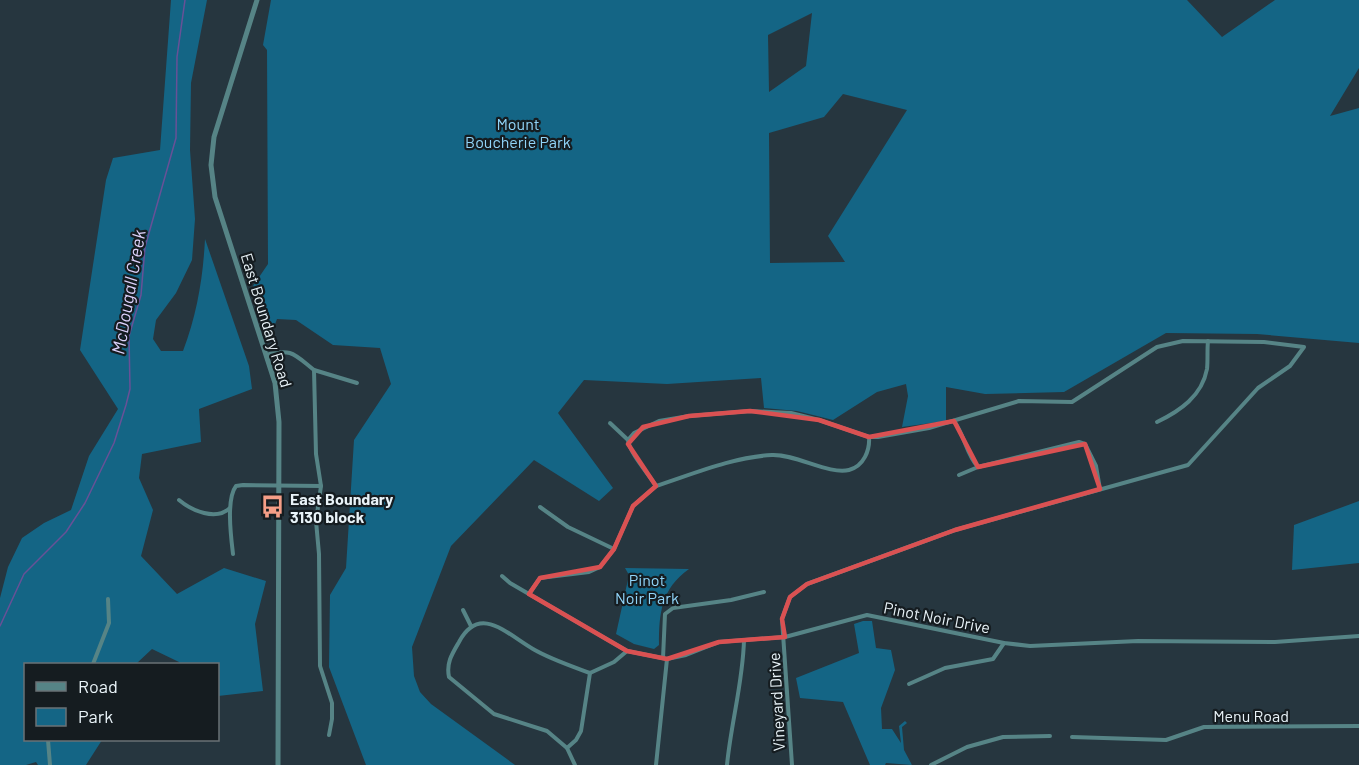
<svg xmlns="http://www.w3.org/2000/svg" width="1359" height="765" font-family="Barlow,sans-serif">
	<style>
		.green { fill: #146585; fill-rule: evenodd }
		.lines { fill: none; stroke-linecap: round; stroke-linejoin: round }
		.stream { stroke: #685197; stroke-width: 1.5 }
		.minor { stroke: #568486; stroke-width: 4 }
		.tertiary { stroke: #568486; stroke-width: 5 }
		.marked { fill: none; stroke: #da5152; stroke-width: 4.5; stroke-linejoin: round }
		.labels { text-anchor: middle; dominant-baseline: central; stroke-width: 4.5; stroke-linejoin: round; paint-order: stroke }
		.park-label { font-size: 16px; fill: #91d5f9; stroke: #151c20 }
		.street-label { font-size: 16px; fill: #e9f3f8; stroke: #151c20 }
		.poi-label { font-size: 16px; font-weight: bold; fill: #e9f3f8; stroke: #151c20; text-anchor: start }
		.water-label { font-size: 18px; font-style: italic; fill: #ddd2fb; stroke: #151c20 }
	</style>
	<rect width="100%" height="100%" fill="#26363f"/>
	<g class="green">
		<path d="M171 0H207L191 83 190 150 195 219 192 260 176 293 156 320 153 339 161 351H183C197 314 203 278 205 239L249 366 252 389 199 409 201 442 142 454 139 478 153 510 141 556 177 594 224 568 266 581 255 624 263 691 218 696V664H180L179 662 152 649 137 663V664H26V740H102L86 765H38L36 762 26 765H0V598L8 567 22 538 44 523 71 510 89 456 118 409 80 350 106 180 113 158 160 150Z"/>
		<path d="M271 0H1187L1222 37 1275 0H1359V68L1330 116 1359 108V343L1257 334 1166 333 1064 392 985 394 946 387V421L902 427 908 396 906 384 877 392 833 420 797 411 764 408 761 378 667 384 584 380 558 413 613 488 599 501 534 460 451 546 412 647 414 676 420 692 431 704 515 765H366L329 667 330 595 346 568 354 440 391 384 380 348 333 345 296 320 277 319 272 332 260 295 253 286 268 264 267 50 263 45ZM812 13 806 66 769 92 768 35ZM843 94 907 110 828 236 845 262 770 263 769 133 824 117Z"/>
		<path d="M1359 501V563L1292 570 1294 525Z"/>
		<path d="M625 568 689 569C661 589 659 613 659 645L654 649 634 644 616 634 629 575Z"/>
		<path d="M863 621H872L876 648 891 650 895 670 881 708 882 729H892L901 743 899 726 905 721 907 723 902 727 904 750 912 765 886 763 885 765H870L843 702 800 698 796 678 859 653 854 624Z"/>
	</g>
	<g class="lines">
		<path class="stream" d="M0 626 24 574 66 532 85 503 114 443 126 405 130 389 129 336 141 295 145 247 176 138 177 57 185 0"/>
		<g class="minor">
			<path d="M266 355C292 348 294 354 314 370L316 454 321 486"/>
			<path d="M314 370 357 383"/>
			<path d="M954 421C965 436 966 454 978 467"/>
			<path d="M1157 422C1180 411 1202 396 1207 369 1208 360 1207 350 1208 341"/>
			<path d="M610 423 628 440"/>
			<path d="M959 475 978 467 1079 442 1085 444 1096 466 1100 489"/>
			<path d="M656 486C693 474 733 457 772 455 796 454 829 475 849 470 864 466 870 450 869 437"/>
			<path d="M179 500C192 511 216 521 230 508"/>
			<path d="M540 507 568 527 614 549"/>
			<path d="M233 554C231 537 226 499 236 486L243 485 321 486 316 521 319 554 320 666 332 703V719L329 735"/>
			<path d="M502 576 510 583 627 651 667 659 686 655 719 642 785 637 867 615 1004 643 1030 646 1138 641 1275 642 1359 636"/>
			<path d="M529 594 540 578 589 572 600 567 614 549 633 506 656 486C648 473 630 454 628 440L634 433 659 421 689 416 750 411 791 413 819 420 869 437H878L929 428 1019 401 1072 402 1157 347 1183 341 1264 342 1304 347 1290 366 1258 388 1188 465 955 530 807 584 790 597 782 619 792 765"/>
			<path d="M463 610 471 626"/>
			<path d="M663 658 665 614 673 608 731 600 764 592"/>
			<path d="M93 664 109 623 108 599"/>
			<path d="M909 684 945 668 993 659 1004 643"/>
			<path d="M1072 737 1166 740 1204 727 1359 726"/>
			<path d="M48 740 50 765"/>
			<path d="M567 748 576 740 581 731 590 673"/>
			<path d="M575 765 567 748 547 731 494 714 449 677C446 663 452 654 459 642 480 603 508 635 533 649 550 659 571 666 590 673L614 662 627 651"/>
			<path d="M656 765 667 659"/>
			<path d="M727 765C731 723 743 682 744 640"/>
			<path d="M931 765 967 747 1003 737 1050 736"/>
		</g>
		<path class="tertiary" d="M257 0 214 137 211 165 215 197 275 383 279 422 278 765"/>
	</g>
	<path class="marked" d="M750 411 819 420 869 437 954 421 978 467 1085 444 1100 489 955 530 807 584 790 597 782 619 785 637 719 642 667 659 627 651 529 594 540 578 600 567 614 549 633 506 656 486 628 444 643 427 689 416Z"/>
	<defs>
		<symbol id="bus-bare" viewBox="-9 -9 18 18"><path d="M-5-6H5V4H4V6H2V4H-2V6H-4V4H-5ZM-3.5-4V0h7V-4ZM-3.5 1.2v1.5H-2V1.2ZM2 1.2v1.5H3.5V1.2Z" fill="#f49e87" stroke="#151c20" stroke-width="2.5" paint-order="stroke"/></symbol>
	</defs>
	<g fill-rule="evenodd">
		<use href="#bus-bare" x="256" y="490" width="33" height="33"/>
	</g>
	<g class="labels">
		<g class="park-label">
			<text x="518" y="123">Mount<tspan x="518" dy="18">Boucherie Park</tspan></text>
			<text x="647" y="579">Pinot<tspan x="647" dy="18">Noir Park</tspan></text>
		</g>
		<g class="street-label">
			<text transform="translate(267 320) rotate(73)">East Boundary Road</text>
			<text transform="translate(937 617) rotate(11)">Pinot Noir Drive</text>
			<text transform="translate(776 702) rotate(-93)">Vineyard Drive</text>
			<text x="1251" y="715">Menu Road</text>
		</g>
		<g class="poi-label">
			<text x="290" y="498">East Boundary<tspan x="290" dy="18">3130 block</tspan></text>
		</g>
		<g class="water-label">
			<text transform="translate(128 292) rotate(-80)">McDougall Creek</text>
		</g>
	</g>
	<rect x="24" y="663" width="195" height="78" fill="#151c20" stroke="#6a7276" stroke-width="1.5"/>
	<rect x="36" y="682" width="30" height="9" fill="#568486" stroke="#6a7276" stroke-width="1.5"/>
	<text x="78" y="693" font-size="18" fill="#e9f3f8">Road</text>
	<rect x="36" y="708" width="30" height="18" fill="#146585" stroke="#6a7276" stroke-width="1.5"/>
	<text x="78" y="723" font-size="18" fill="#e9f3f8">Park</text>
</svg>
